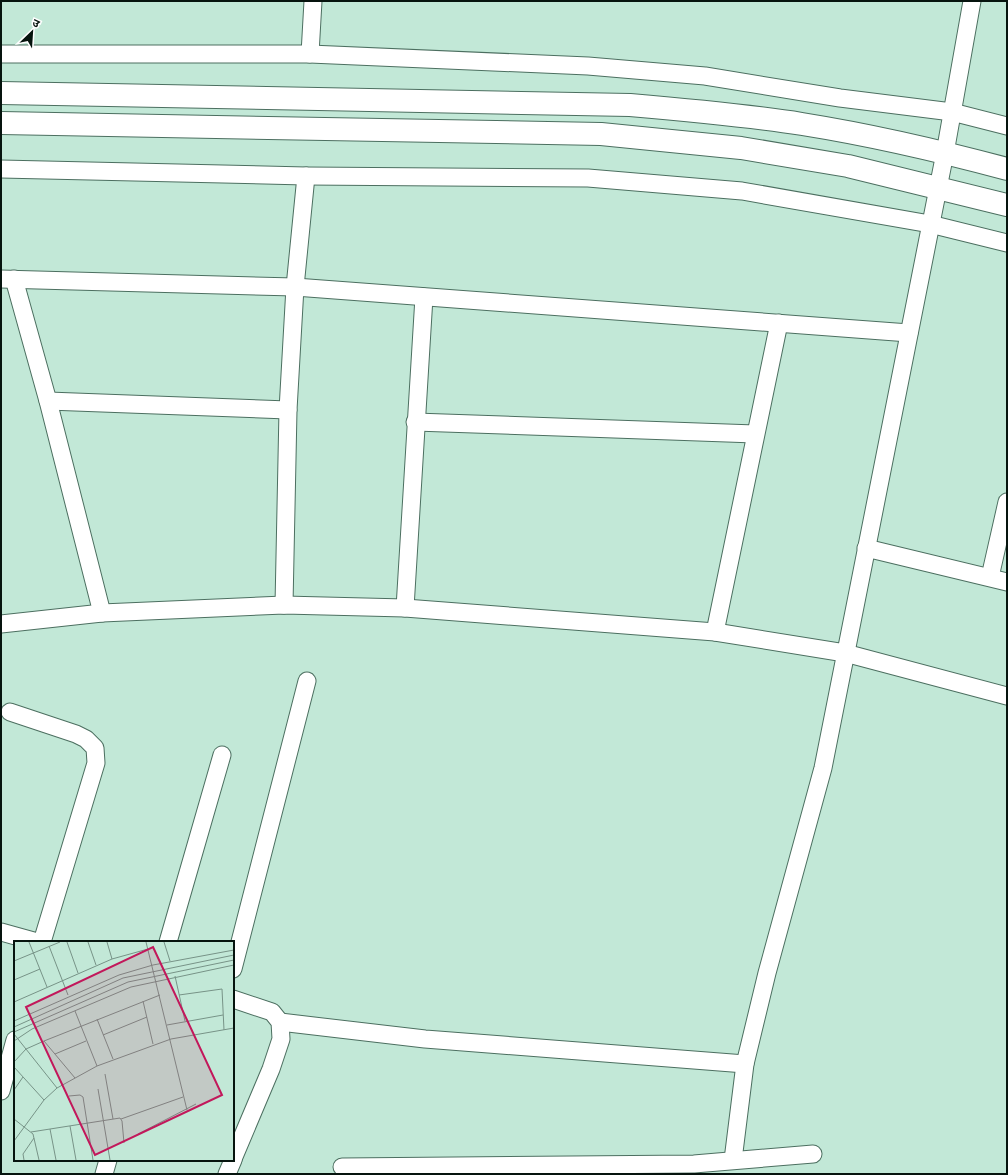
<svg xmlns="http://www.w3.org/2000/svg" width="1008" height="1175" font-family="'Fira Sans Condensed','Noto Sans Devanagari',sans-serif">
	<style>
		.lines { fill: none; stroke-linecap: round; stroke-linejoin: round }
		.street-casing { stroke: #4c6f60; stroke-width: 19 }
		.secondary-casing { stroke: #4c6f60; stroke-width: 24 }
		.street { stroke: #fff; stroke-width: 17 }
		.secondary { stroke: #fff; stroke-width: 22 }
		.inset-road { fill: none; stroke: #779387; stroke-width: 1 }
		.view { fill: #c2185b; fill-opacity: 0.15; stroke: #c2185b; stroke-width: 2 }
		.inset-edge { fill: none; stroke: #06140e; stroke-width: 2 }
	</style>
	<rect width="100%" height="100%" fill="#c2e8d7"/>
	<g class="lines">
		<defs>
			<g id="street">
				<path d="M1 54H310L588 66 705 76 840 98 952 112 1007 126"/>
				<path d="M310 54 313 1"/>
				<path d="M1 169 306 176 588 178 742 191 930 224 1007 243"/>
				<path d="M1 279 295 287 909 333"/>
				<path d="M14 279 48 401 102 613"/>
				<path d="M48 401 288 410"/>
				<path d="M415 422 755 434"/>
				<path d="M866 548 1007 582"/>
				<path d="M990 577 1007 502"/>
				<path d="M284 605 288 410 295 287 306 176"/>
				<path d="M405 608 424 297"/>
				<path d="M1 624 102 613 284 605 405 608 715 632 845 653 1007 696"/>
				<path d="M715 632 779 323"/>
				<path d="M10 712 76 734 86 739 95 748 96 763 42 942"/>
				<path d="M1 932 37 942"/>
				<path d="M168 942 222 755"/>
				<path d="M233 969 307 681"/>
				<path d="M233 999 272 1012 280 1022 281 1039 271 1069 233 1159"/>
				<path d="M280 1022 425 1039 745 1064"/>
				<path d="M1 1091 15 1040"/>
				<path d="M733 1160 745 1064 767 973 823 768 945 153 972 1"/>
				<path d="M342 1167 694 1164 813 1154"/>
				<path d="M104 1174 108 1160"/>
				<path d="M227 1174 233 1160"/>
			</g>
			<g id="secondary">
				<path d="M1 93 630 105C688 110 745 115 802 124 871 135 940 151 1007 169"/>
				<path d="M1 123 601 134 741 148 848 166 1007 205"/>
			</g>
		</defs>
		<use href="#street" class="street-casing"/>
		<use href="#secondary" class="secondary-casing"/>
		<use href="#street" class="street"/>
		<use href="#secondary" class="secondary"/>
	</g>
	<g transform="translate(14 941)">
		<rect width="220" height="220" fill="#c2e8d7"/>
		<path class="inset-road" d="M15 1 33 46M53 1 64 32M74 1 82 24M93 1 98 18M132 1 173 169M150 1 156 20M35 5 54 54M0 20 46 1M161 35 171 80M0 39 26 28M165 54 208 48 210 89M129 60 139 103M0 61 98 18 134 8M61 70 83 125M83 78 99 118M0 80 105 34 139 24 220 9M153 84 209 74M0 86 109 37 220 14M0 91 114 41 220 19M0 93 43 147M89 94 133 76M0 100 18 88 117 46 220 24M30 100 61 137M41 113 72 100M0 121 12 108 30 100 146 54M0 126 30 159M91 133 99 178M84 148 96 219M0 149 9 136M55 155 66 154 69 156 79 219M0 178 19 193 25 219M107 178 169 156M56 185 62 219M36 188 42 219M17 191 106 177 108 180 110 202M124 193 182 163M0 200 30 159 43 147 83 125 157 98 220 87M10 219 9 213 20 197"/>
		<path class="view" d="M139 6 208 154 81 214 12 66Z"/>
		<rect width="220" height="220" class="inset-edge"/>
	</g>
	<rect width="1008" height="1175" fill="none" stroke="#06140e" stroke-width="4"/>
	<g transform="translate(32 32) rotate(25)" stroke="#ffffff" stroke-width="3" paint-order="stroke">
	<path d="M0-3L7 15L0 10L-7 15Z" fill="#06140e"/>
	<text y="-6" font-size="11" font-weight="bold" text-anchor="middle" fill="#06140e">उ</text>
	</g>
</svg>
